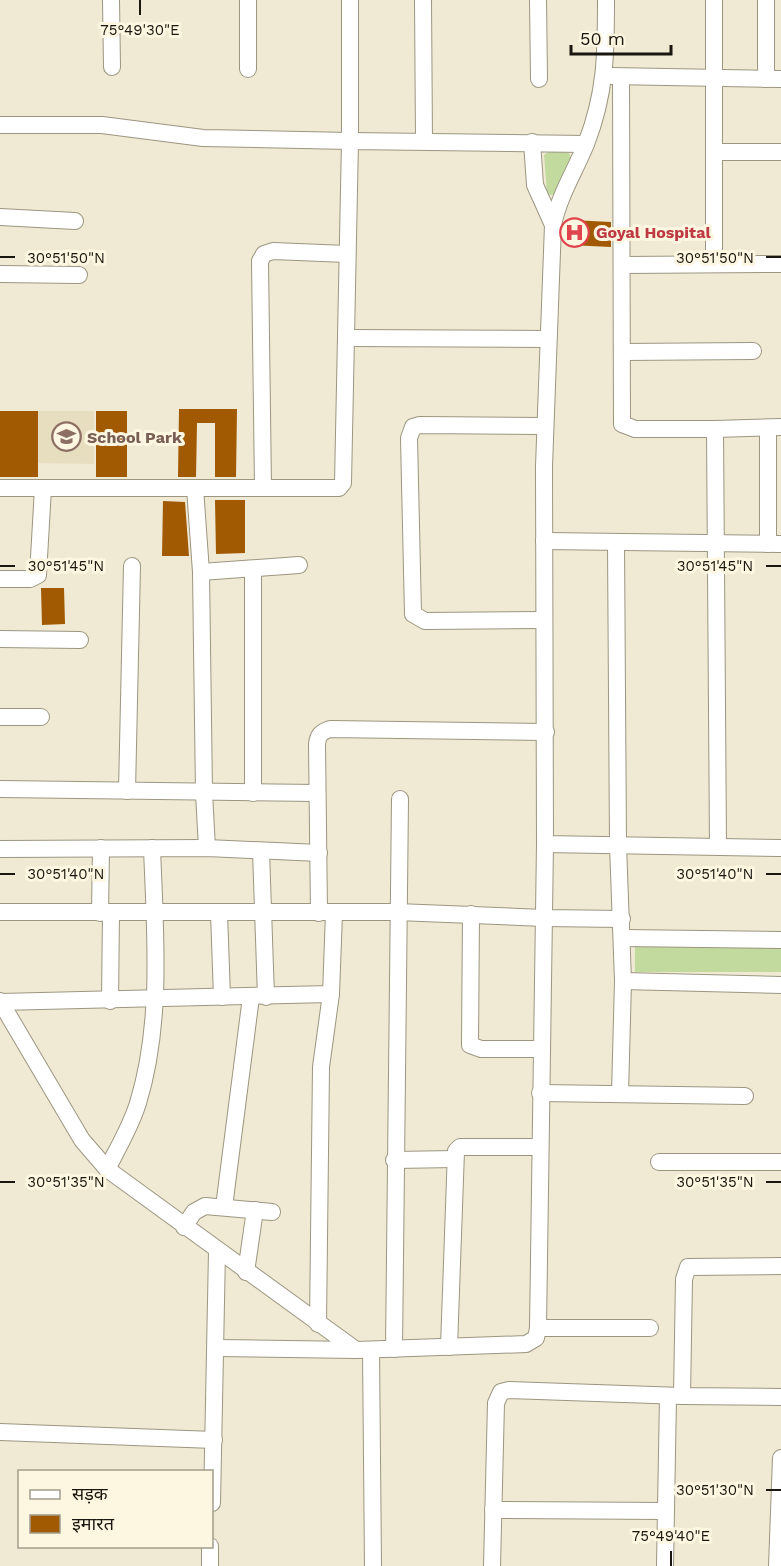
<svg xmlns="http://www.w3.org/2000/svg" width="781" height="1566" font-family="'Work Sans','Noto Sans Devanagari',sans-serif">
	<style>
		.built { fill: #e7dec0 }
		.green { fill: #c2da9e }
		.building { fill: #a15902 }
		.lines { fill: none; stroke-linecap: round; stroke-linejoin: round }
		.minor-casing { stroke: #9c9681; stroke-width: 18 }
		.minor { stroke: #fff; stroke-width: 16 }
		.ticks { fill: none; stroke: #19170f; stroke-width: 2 }
		.labels { text-anchor: middle; dominant-baseline: central; stroke-width: 6; stroke-linejoin: round; paint-order: stroke }
		.health-label { font-size: 16px; font-weight: bold; fill: #be3a42; stroke: #fdf6e0; text-anchor: start }
		.education-label { font-size: 16px; font-weight: bold; fill: #785e54; stroke: #fdf6e0; text-anchor: start }
		.ticks-label { font-size: 15px; text-anchor: middle; fill: #19170f; stroke: #fdf6e0; stroke-width: 6; stroke-linejoin: round; paint-order: stroke }
	</style>
	<rect width="100%" height="100%" fill="#f0e9d3"/>
	<path class="built" d="M38 411H94V464L38 463Z"/>
	<g class="green">
		<path d="M551 150 568 152 572 158 556 194 550 195 547 193 544 155Z"/>
		<rect x="635" y="947" width="146" height="25"/>
	</g>
	<g class="building">
		<path d="M571 220 611 222V247L569 245Z"/>
		<path d="M179 409H237L236 477H215V423H197L196 477H178Z"/>
		<rect x="0" y="411" width="38" height="66"/>
		<rect x="96" y="411" width="31" height="66"/>
		<path d="M215 500H245V553L216 554Z"/>
		<path d="M163 501 185 502 189 556H162Z"/>
		<path d="M41 588H64L65 624 42 625Z"/>
	</g>
	<g class="lines">
		<defs>
			<g id="minor">
				<path d="M111 0 112 67"/>
				<path d="M248 0V69"/>
				<path d="M423 0 424 141"/>
				<path d="M538 0 539 79"/>
				<path d="M606 0C606 53 606 93 586 144 575 171 559 196 553 225L544 466 545 844 781 848"/>
				<path d="M714 0V264"/>
				<path d="M766 0V79"/>
				<path d="M611 76 781 79"/>
				<path d="M621 77 622 424 635 429H715L718 846"/>
				<path d="M0 125H102L203 138 350 141V0"/>
				<path d="M532 142 535 185 553 225"/>
				<path d="M716 152H781"/>
				<path d="M0 217 75 221"/>
				<path d="M623 265 781 264"/>
				<path d="M0 274 79 275"/>
				<path d="M346 338 548 339"/>
				<path d="M623 352 753 351"/>
				<path d="M768 428V544"/>
				<path d="M715 429 781 427"/>
				<path d="M0 488H339L343 483 350 141 586 144"/>
				<path d="M195 488 201 572"/>
				<path d="M263 488 260 261 264 254 273 251 347 254"/>
				<path d="M544 541 781 544"/>
				<path d="M616 543 618 845 623 981 620 1094"/>
				<path d="M0 579H30L38 575 43 488"/>
				<path d="M543 620 425 621 413 614 409 438 413 427 420 425 545 426"/>
				<path d="M0 639 80 640"/>
				<path d="M0 717H41"/>
				<path d="M0 789 317 793"/>
				<path d="M127 791 132 566"/>
				<path d="M253 793V569"/>
				<path d="M207 848 204 793 201 572 299 565"/>
				<path d="M0 849 207 848 319 853"/>
				<path d="M261 851 266 997"/>
				<path d="M0 912H397L544 918 622 919"/>
				<path d="M100 913 101 848"/>
				<path d="M219 913 222 997"/>
				<path d="M319 913 317 744C318 735 321 732 330 729L546 732"/>
				<path d="M471 914 470 1045 481 1049H542"/>
				<path d="M622 938 781 940"/>
				<path d="M623 981 781 985"/>
				<path d="M0 1001 82 1140 107 1169 356 1350 526 1344 536 1338 538 1328 545 844"/>
				<path d="M110 1001 111 913"/>
				<path d="M0 1002 331 994 334 913"/>
				<path d="M540 1093 745 1096"/>
				<path d="M394 1160 455 1159"/>
				<path d="M659 1162H781"/>
				<path d="M107 1169C118 1148 131 1126 138 1103 163 1022 155 931 152 848"/>
				<path d="M224 1207 251 997"/>
				<path d="M184 1227 194 1212 205 1206 272 1212"/>
				<path d="M781 1266 688 1267 684 1279 682 1396 781 1397"/>
				<path d="M246 1272 255 1210"/>
				<path d="M318 1324 321 1067 331 994"/>
				<path d="M538 1328H650"/>
				<path d="M449 1347 456 1151 460 1147H540"/>
				<path d="M216 1348 355 1350"/>
				<path d="M394 1349 400 799"/>
				<path d="M371 1350 373 1566"/>
				<path d="M0 1432 214 1440"/>
				<path d="M212 1503 217 1251"/>
				<path d="M493 1510 666 1511"/>
				<path d="M210 1566V1546"/>
				<path d="M492 1566 496 1403 501 1392 509 1390 682 1396"/>
				<path d="M665 1566 668 1396"/>
				<path d="M777 1566 781 1458"/>
			</g>
		</defs>
		<use href="#minor" class="minor-casing"/>
		<use href="#minor" class="minor"/>
	</g>
	<path class="ticks" d="M140 0V15M0 257H15M766 257H781M0 566H15M766 566H781M0 874H15M766 874H781M0 1182H15M766 1182H781M766 1490H781M671 1551V1566"/>
	<defs>
		<symbol id="hospital-ring" viewBox="-11 -11 22 22"><circle r="9.5" fill="#fdf6e0" stroke="#e0444e" stroke-width="1.5"/><path d="M-5-5h3v3.5h4V-5h3V5h-3V1.5h-4V5h-3Z" fill="#e0444e"/></symbol>
		<symbol id="school-ring" viewBox="-11 -11 22 22"><circle r="9.5" fill="#fdf6e0" stroke="#8d6e63" stroke-width="1.5"/><path d="M0-5L7-2L0 1L-7-2ZM-4 1L0 2.5L4 1V4Q0 6-4 4Z" fill="#8d6e63"/></symbol>
	</defs>
	<g fill-rule="evenodd">
		<use href="#hospital-ring" x="558" y="216" width="33" height="33"/>
		<use href="#school-ring" x="50" y="420" width="33" height="33"/>
	</g>
	<g class="labels">
		<g class="health-label">
			<text x="596" y="232">Goyal Hospital</text>
		</g>
		<g class="education-label">
			<text x="87" y="437">School Park</text>
		</g>
	</g>
	<g class="ticks-label">
		<text x="140" y="35">75°49'30"E</text>
		<text x="66" y="263">30°51'50"N</text>
		<text x="715" y="263">30°51'50"N</text>
		<text x="66" y="571">30°51'45"N</text>
		<text x="715" y="571">30°51'45"N</text>
		<text x="66" y="879">30°51'40"N</text>
		<text x="715" y="879">30°51'40"N</text>
		<text x="66" y="1187">30°51'35"N</text>
		<text x="715" y="1187">30°51'35"N</text>
		<text x="715" y="1495">30°51'30"N</text>
		<text x="671" y="1541">75°49'40"E</text>
	</g>
	<rect x="18" y="1470" width="195" height="78" fill="#fdf6e0" stroke="#a29d8c" stroke-width="1.5"/>
	<rect x="30" y="1490" width="30" height="9" fill="#ffffff" stroke="#a29d8c" stroke-width="1.5"/>
	<text x="72" y="1500" font-size="18" fill="#19170f">सड़क</text>
	<rect x="30" y="1515" width="30" height="18" fill="#a15902" stroke="#a29d8c" stroke-width="1.5"/>
	<text x="72" y="1530" font-size="18" fill="#19170f">इमारत</text>
	<path d="M571 45v9h100v-9" fill="none" stroke="#19170f" stroke-width="3"/>
	<text x="580" y="45" font-size="18" fill="#19170f" stroke="#fdf6e0" stroke-width="4.5" paint-order="stroke">50 m</text>
</svg>
